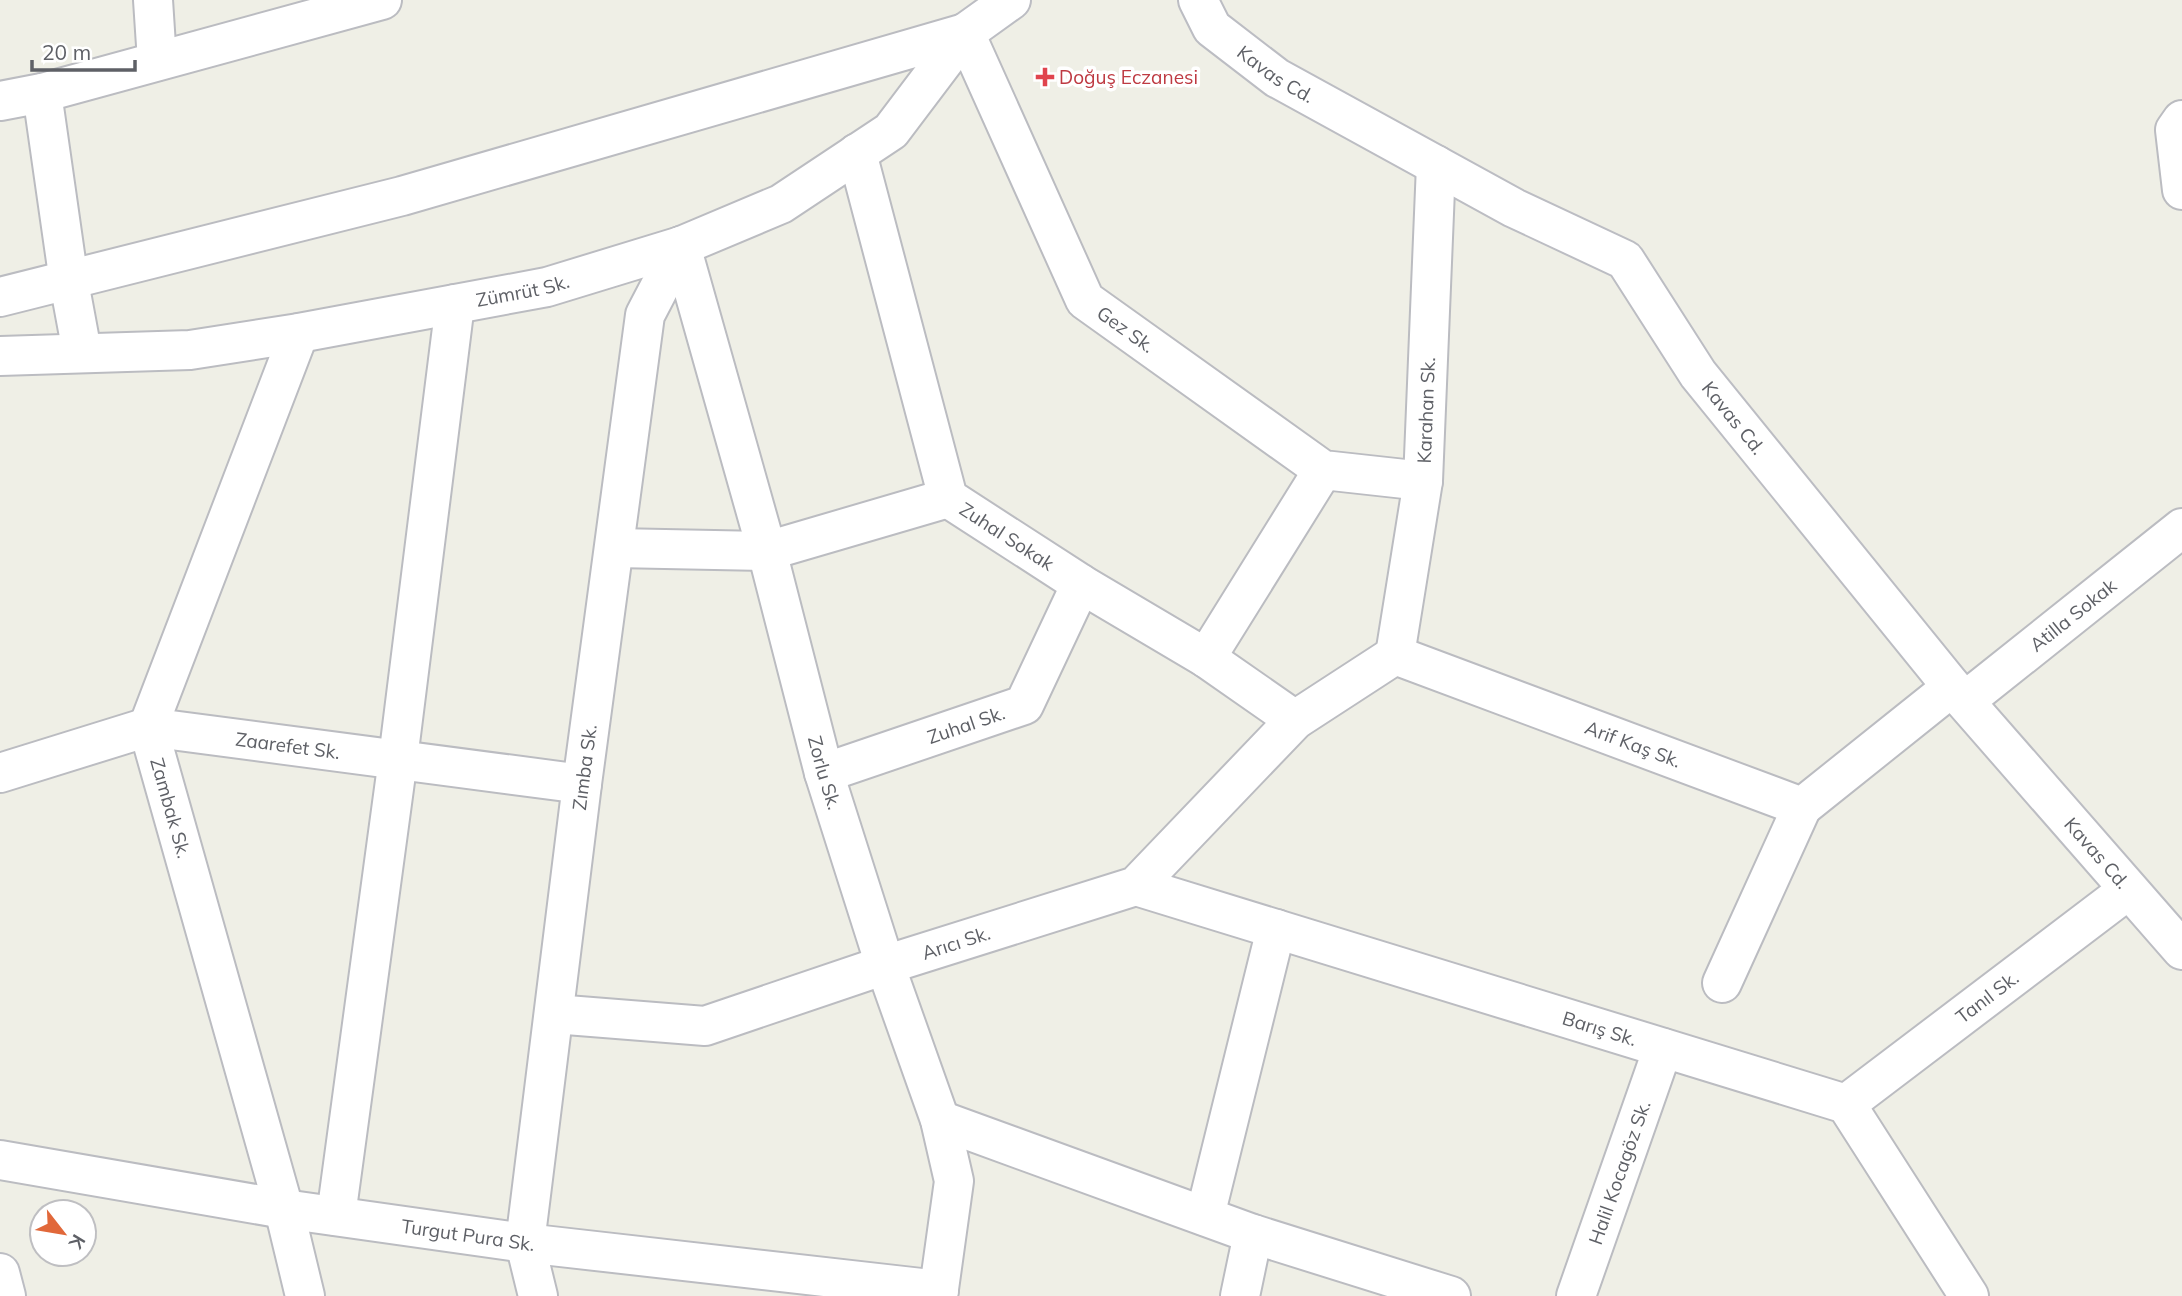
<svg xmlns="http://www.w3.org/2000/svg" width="2182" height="1296" font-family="Mulish,sans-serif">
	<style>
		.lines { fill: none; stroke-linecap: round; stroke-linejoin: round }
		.street-casing { stroke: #bbbcc1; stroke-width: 42 }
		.secondary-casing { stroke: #bcbdc3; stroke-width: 42 }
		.street { stroke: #fff; stroke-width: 38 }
		.secondary { stroke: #fff; stroke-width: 38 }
		.health-dot { fill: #e0444e; stroke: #fff; stroke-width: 2.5 }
		.labels { text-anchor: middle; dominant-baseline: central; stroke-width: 7; stroke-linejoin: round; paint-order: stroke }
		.street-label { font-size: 19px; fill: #5e6066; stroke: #fff }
		.health-label { font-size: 19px; fill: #be3a42; stroke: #fff; text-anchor: start }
	</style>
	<rect width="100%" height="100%" fill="#efefe6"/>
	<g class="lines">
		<defs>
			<g id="street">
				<path d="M153 0 157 61"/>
				<path id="s1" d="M965 33 1085 300 1323 470 1423 481"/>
				<path d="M42 93 69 282 82 352"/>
				<path d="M0 101 42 93 382 0"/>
				<path d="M2182 120 2175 130 2182 190"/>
				<path id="s2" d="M857 153 948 498 1081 584 1206 658 1295 720"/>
				<path id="s3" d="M681 246 767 551 824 773 885 965 940 1120 954 1181 938 1296"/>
				<path d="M0 297 402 196 965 33"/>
				<path id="s4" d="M299 333 148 727 284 1209 305 1296"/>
				<path id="s5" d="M0 356 190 350 299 333 547 287 681 246 781 204 891 131 965 33"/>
				<path d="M615 548 767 551 948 498"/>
				<path id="s6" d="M1395 655 1423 481 1436 165"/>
				<path d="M1206 658 1323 470"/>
				<path id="s7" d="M1965 701 2182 528"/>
				<path id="s8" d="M0 773 148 727 582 784"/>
				<path id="s9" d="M824 773 1024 705 1081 584"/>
				<path id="s10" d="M1136 886 1846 1104 1969 1296"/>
				<path d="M1722 983 1802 807"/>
				<path id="s11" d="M554 1014 705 1026 885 965 1136 886 1295 720 1395 655 1802 807 1952 687"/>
				<path id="s12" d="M1846 1104 2128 890"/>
				<path d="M940 1120 1253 1234 1451 1296"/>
				<path id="s13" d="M0 1160 284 1209 525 1243 939 1290"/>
				<path d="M336 1216 398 759 455 304"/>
				<path d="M1205 1216 1276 929"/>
				<path id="s14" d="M538 1296 525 1243 582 784 645 315 681 246"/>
				<path d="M1240 1296 1253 1234"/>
				<path id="s15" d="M1576 1296 1663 1048"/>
			</g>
			<g id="secondary">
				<path id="s16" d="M1198 0 1212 28 1277 78 1514 208 1625 260 1698 374 1952 687 2182 950"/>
				<path d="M965 33 1011 0"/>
				<path d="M0 1273 6 1296"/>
			</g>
		</defs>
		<use href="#street" class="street-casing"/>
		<use href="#secondary" class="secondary-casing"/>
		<use href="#street" class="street"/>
		<use href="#secondary" class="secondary"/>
	</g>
	<path class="health-dot" d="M1041.5 66.5h7v7h7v7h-7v7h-7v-7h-7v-7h7z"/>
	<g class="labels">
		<g class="street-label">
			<text stroke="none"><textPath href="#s16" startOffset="110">Kavas Cd.</textPath></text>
			<text stroke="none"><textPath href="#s5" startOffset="528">Zümrüt Sk.</textPath></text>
			<text stroke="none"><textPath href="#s1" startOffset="343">Gez Sk.</textPath></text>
			<text stroke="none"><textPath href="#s6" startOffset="247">Karahan Sk.</textPath></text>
			<text stroke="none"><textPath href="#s16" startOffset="698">Kavas Cd.</textPath></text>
			<text stroke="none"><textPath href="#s2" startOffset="427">Zuhal Sokak</textPath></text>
			<text stroke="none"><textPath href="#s7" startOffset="138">Atilla Sokak</textPath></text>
			<text stroke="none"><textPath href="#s9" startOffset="150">Zuhal Sk.</textPath></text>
			<text stroke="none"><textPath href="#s11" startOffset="1208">Arif Kaş Sk.</textPath></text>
			<text stroke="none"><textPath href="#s8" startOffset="296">Zaarefet Sk.</textPath></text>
			<text stroke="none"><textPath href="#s14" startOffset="534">Zımba Sk.</textPath></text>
			<text stroke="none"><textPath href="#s3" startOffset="546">Zorlu Sk.</textPath></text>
			<text stroke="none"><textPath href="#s4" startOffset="506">Zambak Sk.</textPath></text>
			<text stroke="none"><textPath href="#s16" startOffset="1265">Kavas Cd.</textPath></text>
			<text stroke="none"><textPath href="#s11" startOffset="416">Arıcı Sk.</textPath></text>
			<text stroke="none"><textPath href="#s12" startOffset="177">Tanıl Sk.</textPath></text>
			<text stroke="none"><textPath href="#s10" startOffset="485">Barış Sk.</textPath></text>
			<text stroke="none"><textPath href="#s15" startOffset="131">Halil Kocagöz Sk.</textPath></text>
			<text stroke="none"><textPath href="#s13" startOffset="474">Turgut Pura Sk.</textPath></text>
		</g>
		<g class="health-label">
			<text x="1059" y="77">Doğuş Eczanesi</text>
		</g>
	</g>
	<g transform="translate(63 1233) rotate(121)"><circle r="33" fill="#ffffff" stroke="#bfbfc2" stroke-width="2"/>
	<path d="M0-5L12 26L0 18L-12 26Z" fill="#e1683a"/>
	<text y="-10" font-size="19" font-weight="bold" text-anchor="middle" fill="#5e6066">K</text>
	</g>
	<path d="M32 60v10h103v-10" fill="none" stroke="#5e6066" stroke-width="3.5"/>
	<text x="42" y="60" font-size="21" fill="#5e6066" stroke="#ffffff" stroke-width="5" paint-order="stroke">20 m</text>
</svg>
